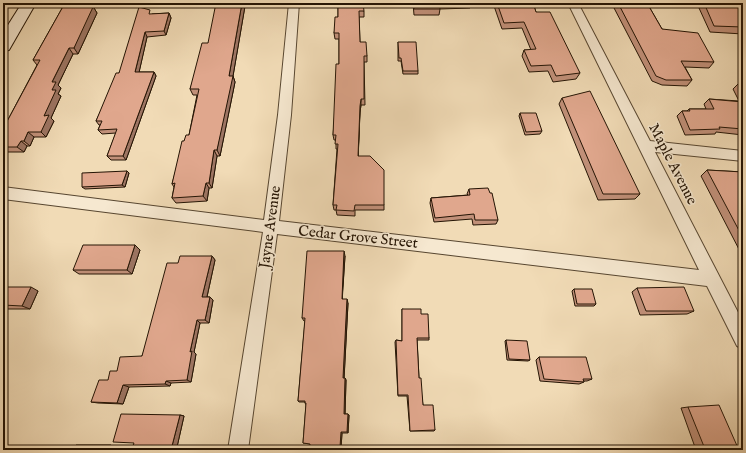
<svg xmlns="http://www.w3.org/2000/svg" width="746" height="453" font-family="'IM FELL English',serif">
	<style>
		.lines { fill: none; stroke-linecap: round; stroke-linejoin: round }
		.street-casing { stroke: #574630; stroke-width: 2 }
		.secondary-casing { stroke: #241404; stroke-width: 2 }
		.street { fill: #f6e8d0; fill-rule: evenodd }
		.secondary { fill: #f6e8d0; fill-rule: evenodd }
		.wall { fill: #c19079; stroke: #241404 }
		.shaded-wall { fill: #9d7563; stroke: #241404 }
		.building { fill: #e0a78d; stroke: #241404 }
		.labels { text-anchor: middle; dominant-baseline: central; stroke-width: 3; stroke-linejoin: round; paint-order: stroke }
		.street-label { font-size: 15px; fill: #241404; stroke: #f6e8d0 }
	</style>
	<rect width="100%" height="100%" fill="#f1dbb6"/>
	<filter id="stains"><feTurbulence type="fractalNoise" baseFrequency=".005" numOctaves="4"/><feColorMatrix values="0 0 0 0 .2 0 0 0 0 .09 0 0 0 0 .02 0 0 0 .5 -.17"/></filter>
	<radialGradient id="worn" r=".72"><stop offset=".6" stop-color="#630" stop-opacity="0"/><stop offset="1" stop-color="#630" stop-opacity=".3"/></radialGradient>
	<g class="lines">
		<defs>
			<g id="street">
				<path d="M289 3H299L291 115 279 221 699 270 568 3H578L650 141 743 151V161L655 152 743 322V349L737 346 707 286 277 234 248 450H228L263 232 3 199V187L264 220 278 115Z"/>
				<path d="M684 3 743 4V10L689 6Z"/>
			</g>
			<path id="secondary" d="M22 3H36L9 50 3 51V33Z"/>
		</defs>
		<use href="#street" class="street-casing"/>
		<use href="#secondary" class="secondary-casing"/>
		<use href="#street" class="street"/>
		<use href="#secondary" class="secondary"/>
	</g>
	<g class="wall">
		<path d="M65 3H93L95 6 94 8 97 13 78 54H73L58 85 61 88 58 94 61 96 51 118 54 121 46 137H34L30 146H27L24 152H3V129L37 65 33 60Z"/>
		<path d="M338 3 364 11V17H359L360 42 367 56V62H364L365 105H361L360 112 358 156 384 205V210H355V216L337 215 336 210H334L333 205 337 149H336V140H334L333 135 339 64V39H335L334 33 338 17Z"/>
		<path d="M413 3H471L470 8 440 9 439 15H414Z"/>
		<path d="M493 3H533L536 12 580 73 576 79 553 82 548 71 529 72 522 56 524 50H531L522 28 502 29Z"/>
		<path d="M615 3H647L662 29 714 62 709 68 685 67 692 80 687 86 662 85 652 81 613 6Z"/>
		<path d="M703 3H717L743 5V34L710 32 699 8Z"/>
		<path d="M245 6 233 76 235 82 220 156H217L212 188H209L207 201 176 203 172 198 174 187 172 184 184 141 189 135 197 95H193L190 89 208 43Z"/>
		<path d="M169 13 171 18 166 35 147 37 139 72H154L156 76 126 160H111L107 156 116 133 102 134 98 130 100 125H99L96 121 119 73 152 14Z"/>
		<path d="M398 42 418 71V74H403L401 61H398Z"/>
		<path d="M738 84H743V135L716 132 715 134 685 135 677 116 682 111H687L689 109H706L704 104 709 99 739 101 733 89Z"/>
		<path d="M562 98 640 194 635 199 598 200 559 104Z"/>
		<path d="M520 113 542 131 540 134 525 135 519 116Z"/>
		<path d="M707 170 743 172V257L701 176Z"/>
		<path d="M127 171 129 173 125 187 85 189 82 187Z"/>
		<path d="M469 189 498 220 496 224 473 225 472 219 434 222 430 203 431 198 468 195 467 194Z"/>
		<path d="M135 245 140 250 132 274H79L73 270Z"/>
		<path d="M212 256 215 260 207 297H210L213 300 209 323H200L194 352 196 354 191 382 171 383 170 386 129 387 123 404 98 403 91 402 108 380 117 371 142 356 178 263Z"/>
		<path d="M345 256 342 299 348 303 344 378H345L346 380 345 414H348L349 415 348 433H342L341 448 311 447 310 446V444L303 443 306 405 305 403V402H299L298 401 305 321H304L302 318Z"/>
		<path d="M637 288 694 311 687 314 640 315 632 292Z"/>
		<path d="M574 289 596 304 594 306H575L572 291Z"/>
		<path d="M3 291H38L30 309H3Z"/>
		<path d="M402 309 421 314 429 338V340H417L419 378 423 405 435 430 434 431H410L407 396H398L395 342 396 340 402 341Z"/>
		<path d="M506 340 530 360 528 361 507 360 505 341Z"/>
		<path d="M539 357 592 379 587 381H584V382L579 384 540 381 536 360Z"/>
		<path d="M688 407 738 448 696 450 681 408Z"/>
		<path d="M180 415 184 416 177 447 139 449 132 448Z"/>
	</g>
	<g class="shaded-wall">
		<path d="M90 3H93L95 6 94 8 97 13 78 54 74 48Z"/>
		<path d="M242 3H244L245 6 233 76 235 82 220 156 217 150 229 76Z"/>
		<path d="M169 13 171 18 166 35 164 31Z"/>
		<path d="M145 32 147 37 138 77 135 72Z"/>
		<path d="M69 48 73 54 58 85 61 88 58 94 61 96 51 118 54 121 46 137 41 132 44 116 52 90V82Z"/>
		<path d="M154 72 156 76 126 160 123 156Z"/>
		<path d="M361 99V105L360 112 358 161 360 106Z"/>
		<path d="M28 132 34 137 30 146 24 141Z"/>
		<path d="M21 141 27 146 24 152 17 147Z"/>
		<path d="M214 150 217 156 212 188 209 183Z"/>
		<path d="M127 171 129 173 125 187 122 185Z"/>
		<path d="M206 183 209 188 207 201 203 196Z"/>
		<path d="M135 245 140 250 132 274 127 270Z"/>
		<path d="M344 251 345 256 342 303V299Z"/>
		<path d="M212 256 215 260 206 301 202 297Z"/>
		<path d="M31 287 38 291 30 309 22 306Z"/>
		<path d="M210 297 213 300 209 323 205 320Z"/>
		<path d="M347 299 348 303 344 380 343 378Z"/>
		<path d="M197 320 200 323 194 352 196 354 191 382 187 380 190 352Z"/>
		<path d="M345 378 346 380 345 415 344 414Z"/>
		<path d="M166 381 171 383 170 386 165 384Z"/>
		<path d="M123 385 129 387 123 404 117 403Z"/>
		<path d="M348 414 349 415 348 433 347 432Z"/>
		<path d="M180 415 184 416 177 447 172 446Z"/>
		<path d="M341 432 342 433 341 448 340 447Z"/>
		<path d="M104 445H111L110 450H103Z"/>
	</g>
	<g class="building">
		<path d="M65 3H90L89 7H93L74 48H69L52 82H56L52 90H56L44 116 49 115 41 132H28L24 141H21L17 147H3V129L40 60H33Z"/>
		<path d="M216 3H242L229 76H233L217 150H214L209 183H206L203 196 172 198 175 183 172 184 182 141H184L186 135H189L199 89H190L202 43H208Z"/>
		<path d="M338 3H363L364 11H359L360 42H366L367 56H364V99H361L360 106 358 156H370L384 170V205H355L354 211 336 210 337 205H333L338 144H335L336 135H333L336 64H339V33H334L335 17H338Z"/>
		<path d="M414 3H446H439L440 9H414Z"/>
		<path d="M497 3H533L536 12H550L580 73 556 76 551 65 531 66 524 50 536 49 524 22 504 23Z"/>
		<path d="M618 3H647L662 29 698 33 714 62 681 61 692 80H666L656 76Z"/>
		<path d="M704 3H717L743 5V27L714 26Z"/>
		<path d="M139 7 150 10 149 14 169 13 164 31 145 32 135 72H154L123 156H107L117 129 98 130 102 121H96L116 73H119Z"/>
		<path d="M398 42H416L418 71H403L401 58H399Z"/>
		<path d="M738 84H743V93Z"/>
		<path d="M590 91 640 194H603L562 98Z"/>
		<path d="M709 99 743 102V129L719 127 720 129 690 130 682 111H690L689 109H714Z"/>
		<path d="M520 113H536L542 131 526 132Z"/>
		<path d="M707 170 743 172V238Z"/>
		<path d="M127 171 122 185 82 187V173Z"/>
		<path d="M488 188 490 193H492L498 220H475L474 214 435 218 431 198 470 195 469 189Z"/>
		<path d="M83 245H135L127 270H73Z"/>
		<path d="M307 251H344L342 299H347L343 378H345L344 414H348L347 432H341L340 447 310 446V444L303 443 306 403H305V401H298L305 318H302Z"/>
		<path d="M180 256H212L202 297H210L205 320H197L190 352 192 351 187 380 166 381 165 384 123 385 117 403 91 402 99 380H108L110 371H117L120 357 142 356 167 263H178Z"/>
		<path d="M5 287H31L22 306 3 305V291Z"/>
		<path d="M684 287 694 311H646L637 288Z"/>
		<path d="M574 289H592L596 304H577Z"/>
		<path d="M402 309H421V314H428L429 338H417L419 378H421L423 405H433L435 430 410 431 408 395H398L396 340 402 341Z"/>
		<path d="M506 340 527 341 530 360 509 359Z"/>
		<path d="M539 357H586L592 379H583L584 382 544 379Z"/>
		<path d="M719 405 738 448 705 449 688 407Z"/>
		<path d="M121 414 180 415 172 446 132 448 134 443 113 442Z"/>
		<path d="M76 445H104L103 450H75Z"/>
	</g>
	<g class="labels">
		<g class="street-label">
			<text transform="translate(673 164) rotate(63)">Maple Avenue</text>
			<text transform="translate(270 227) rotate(-82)">Jayne Avenue</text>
			<text transform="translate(358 237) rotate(6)">Cedar Grove Street</text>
		</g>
	</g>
	<rect width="746" height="453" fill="none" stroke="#f1dbb6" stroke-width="16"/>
	<rect x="4" y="4" width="738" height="445" fill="none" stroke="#241404" stroke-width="2"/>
	<rect x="8" y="8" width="730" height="437" fill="none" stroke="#241404"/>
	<rect width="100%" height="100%" filter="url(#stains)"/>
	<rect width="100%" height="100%" fill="url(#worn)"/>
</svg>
